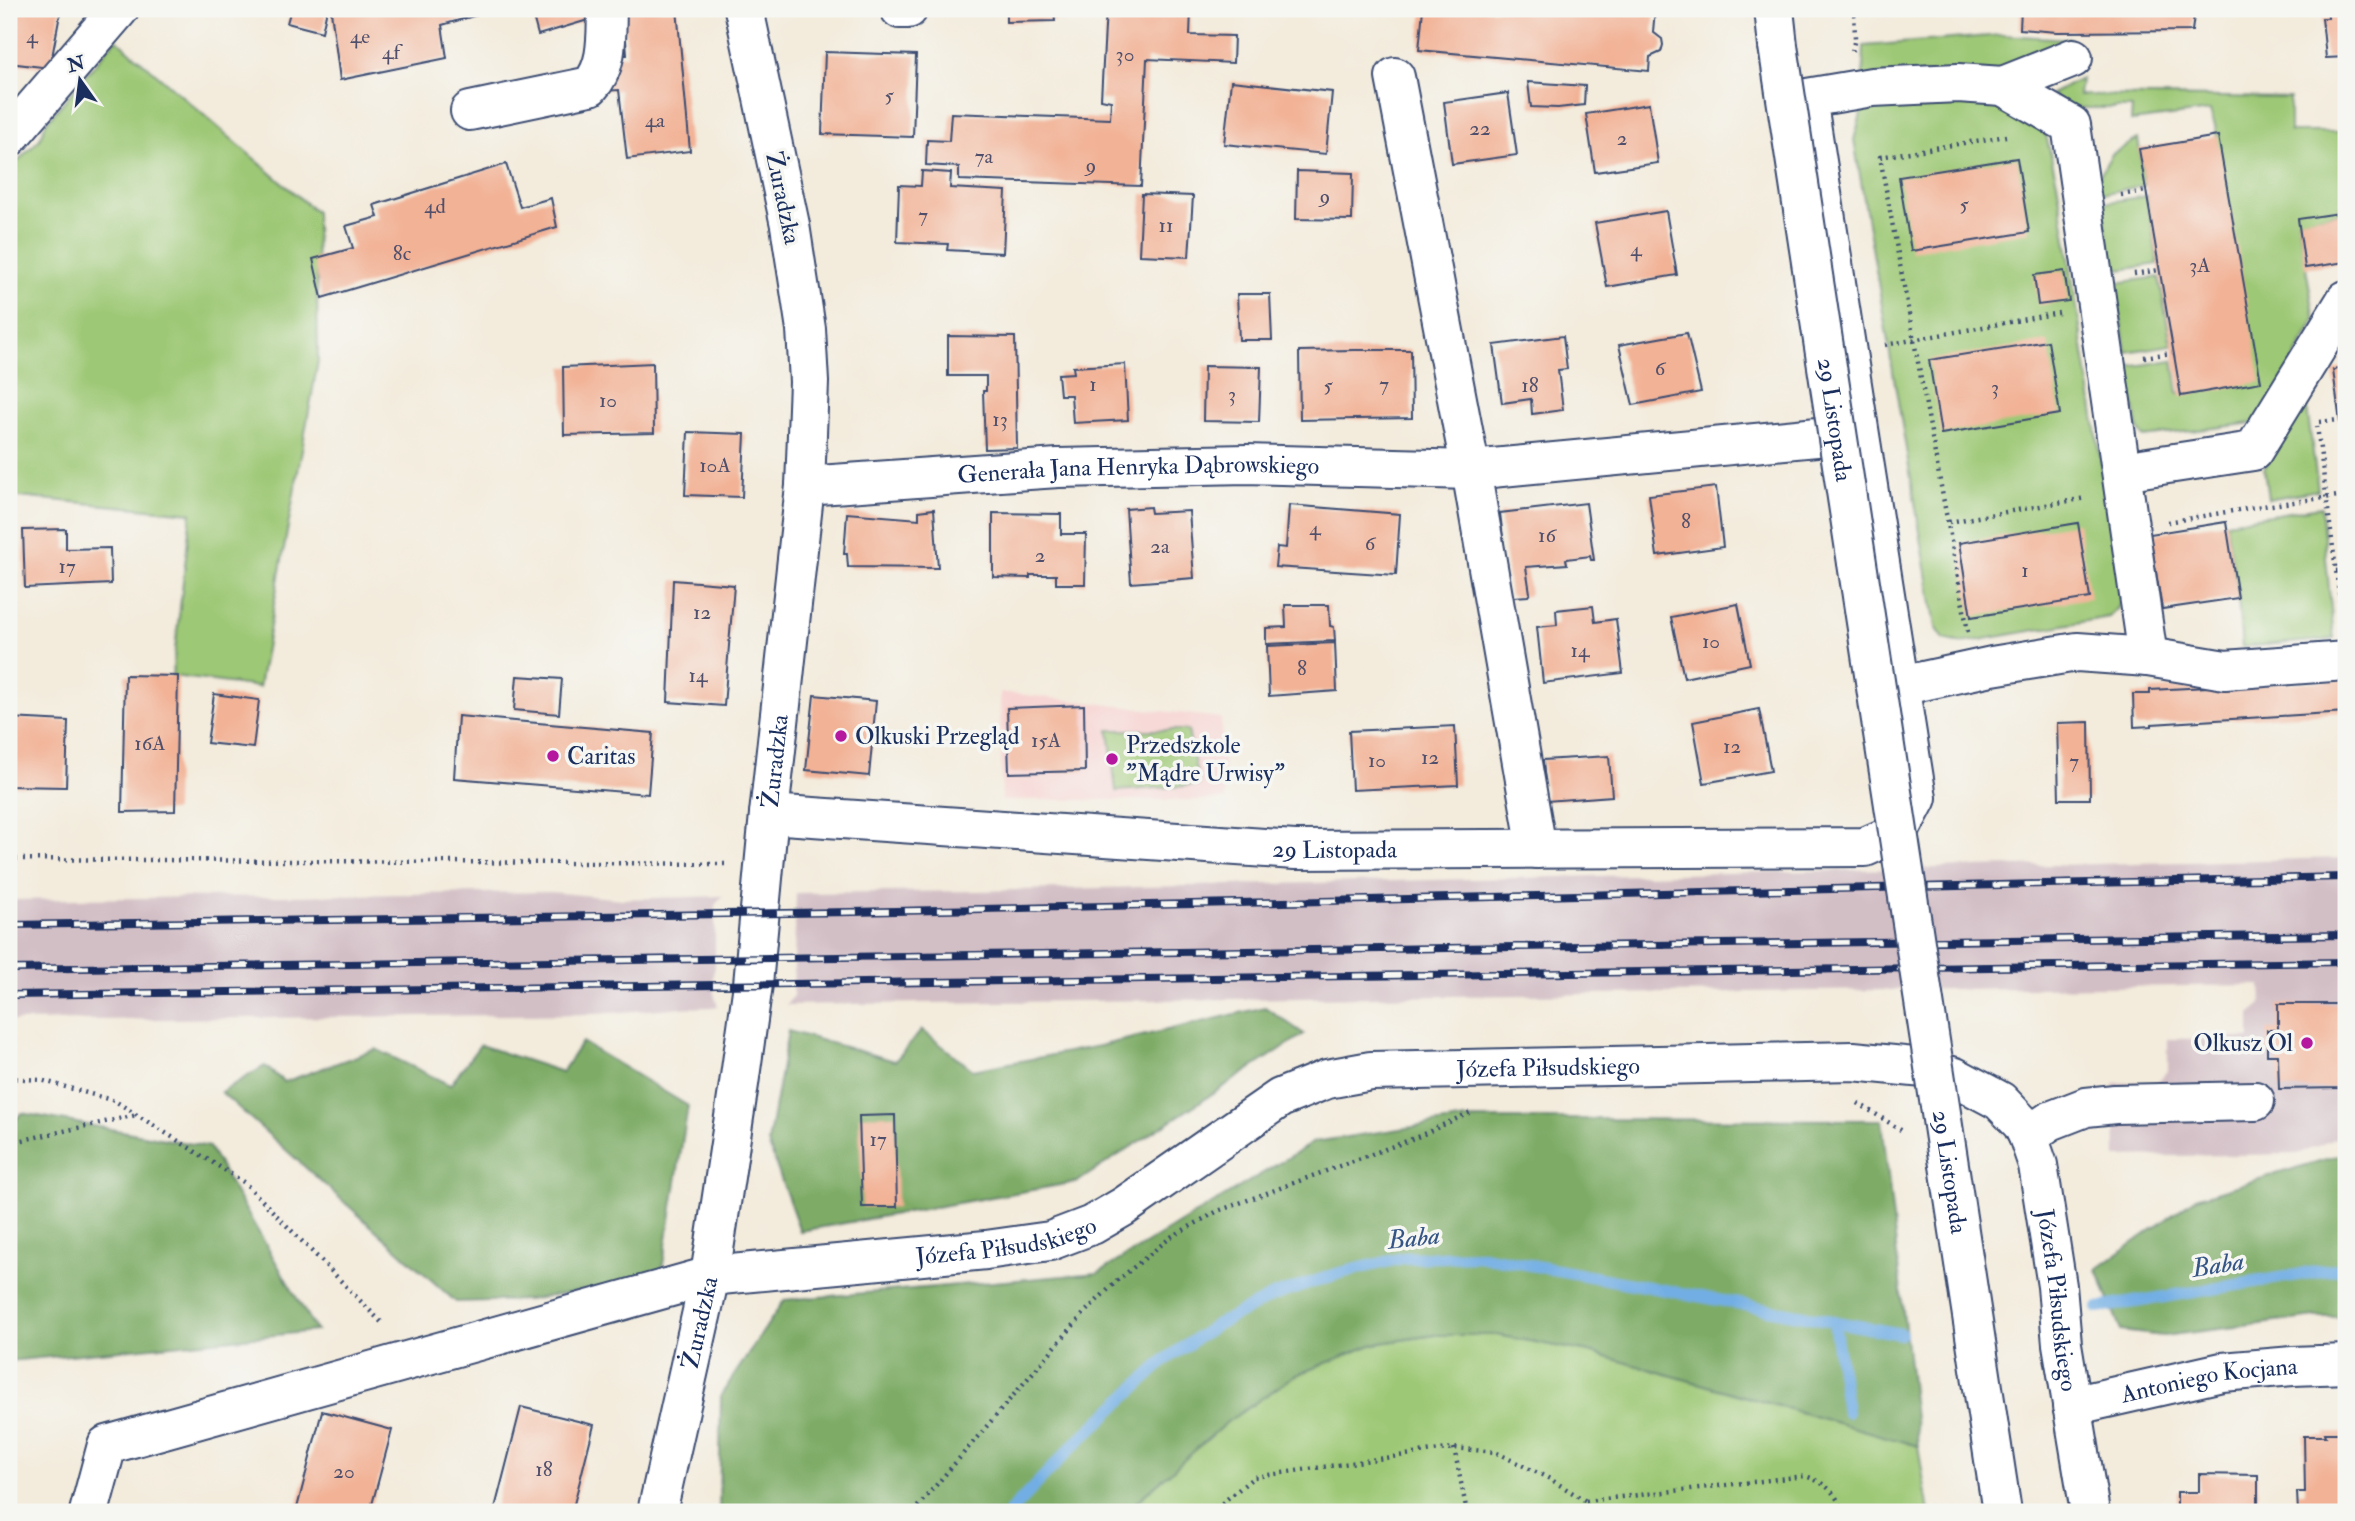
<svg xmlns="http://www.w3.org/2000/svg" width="2355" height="1521" font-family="'IM FELL Double Pica',serif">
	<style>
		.built { fill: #f7d0cf }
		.industrial { fill: #d2bec5 }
		.green { fill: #9dc875; stroke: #5c7c6a; stroke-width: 2 }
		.forest { fill: #7eac66; stroke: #4c6e62; stroke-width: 2 }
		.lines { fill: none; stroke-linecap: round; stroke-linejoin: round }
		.stream { stroke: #72aee4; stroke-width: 12 }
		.building { fill: #f2b296 }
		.minor-casing { stroke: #3b4b71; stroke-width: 42 }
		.path { stroke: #3b4b71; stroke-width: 4.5; stroke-dasharray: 2 5; stroke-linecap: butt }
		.minor { stroke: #fff; stroke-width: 38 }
		.rail-casing { stroke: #1b2f5e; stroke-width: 8 }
		.rail { stroke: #f6f6f2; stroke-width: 5; stroke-dasharray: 16; stroke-linecap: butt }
		.minor-bridge-casing { stroke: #3b4b71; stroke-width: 42; stroke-linecap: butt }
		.minor-bridge { stroke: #fff; stroke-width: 38 }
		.poi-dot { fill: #b5179e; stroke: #f6f6f2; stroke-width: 2.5 }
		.labels { text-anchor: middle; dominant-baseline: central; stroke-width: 7; stroke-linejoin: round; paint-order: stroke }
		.number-label { font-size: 21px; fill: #51506c }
		.street-label { font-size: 24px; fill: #1b2f5e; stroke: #f6f6f2 }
		.poi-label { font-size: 24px; fill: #1b2f5e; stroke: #f6f6f2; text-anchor: start }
		.water-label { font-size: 26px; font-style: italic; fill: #355586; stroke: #f6f6f2 }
	</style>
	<rect width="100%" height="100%" fill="#f6f6f2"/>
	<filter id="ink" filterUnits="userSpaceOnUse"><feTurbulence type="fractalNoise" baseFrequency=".0143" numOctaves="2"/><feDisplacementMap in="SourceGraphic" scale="14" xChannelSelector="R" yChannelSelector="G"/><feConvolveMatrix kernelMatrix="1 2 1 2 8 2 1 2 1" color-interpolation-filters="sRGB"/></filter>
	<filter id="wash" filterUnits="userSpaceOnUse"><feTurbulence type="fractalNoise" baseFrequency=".00686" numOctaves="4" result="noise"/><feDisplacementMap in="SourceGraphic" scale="28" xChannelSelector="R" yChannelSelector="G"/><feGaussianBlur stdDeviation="1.57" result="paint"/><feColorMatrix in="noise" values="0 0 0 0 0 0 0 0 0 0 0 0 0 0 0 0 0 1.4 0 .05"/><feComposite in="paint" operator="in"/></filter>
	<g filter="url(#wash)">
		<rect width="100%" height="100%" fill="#f3ebdb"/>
		<path class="built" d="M1000 692 1221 718 1225 800H1002Z"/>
		<g class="industrial">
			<path d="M2346 858V1134L2298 1154 2116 1157 2114 1083 2157 1082 2168 1071V1039L2250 1038V1014L2262 1004 2261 985 786 1005 793 996 796 893 979 891Z"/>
			<path d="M551 892 622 899 723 896 715 905V967L713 974 714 994 718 1007 674 1008 596 1014 9 1021V900Z"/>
		</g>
		<g class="green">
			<path d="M2002 35 2071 39 1995 73 1863 76 1864 46Z"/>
			<path d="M116 39 316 212 318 361 259 687 172 676 191 513 9 496V170L40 139 46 123Z"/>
			<path d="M2081 79 2079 95 2290 98V132H2346V206L2339 207 2340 213 2298 220 2315 320 2261 422 2144 437 2138 430 2128 367 2173 360 2178 393 2255 380 2215 126 2210 111 2131 121 2132 108H2066L2051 94Z"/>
			<path d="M1960 93 2029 113 2046 135 2057 182 2122 594 2118 608 2109 617 1962 643 1944 639 1936 627 1854 140 1862 110 1877 98Z"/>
			<path d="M2138 139 2145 185 2101 194 2098 178 2112 154Z"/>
			<path d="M2147 196 2158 264 2113 271 2102 203Z"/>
			<path d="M2159 277 2171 345 2126 352 2115 283Z"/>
			<path d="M2305 393 2318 490 2268 499 2264 469Z"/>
			<path d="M2321 507 2334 639 2242 647 2238 598 2226 522Z"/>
			<path d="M1109 730H1188L1199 785 1116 791Z"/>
			<path d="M1436 1335H1497L1589 1352 1918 1446 1929 1512H1125L1227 1422 1296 1375 1374 1344Z"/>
		</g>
		<g class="forest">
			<path d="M1265 1007 1304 1034 1077 1182 800 1231 768 1143 788 1031 895 1061 922 1030 973 1070 1099 1046Z"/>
			<path d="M582 1042 688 1106 661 1277 528 1300 456 1302 221 1092 265 1066 284 1082 376 1049 450 1085 480 1045 562 1072Z"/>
			<path d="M22 1113 209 1147 316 1331 9 1361V1126Z"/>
			<path d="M1466 1119 1882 1120 1918 1446 1589 1352 1497 1335H1435L1374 1344 1296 1375 1227 1422 1125 1512H719L721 1395 784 1300 1098 1273 1314 1142Z"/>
			<path d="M2346 1153V1317H2316L2163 1336 2121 1331 2097 1269 2196 1198Z"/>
		</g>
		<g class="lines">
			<g class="stream">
				<path d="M2098 1308 2346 1267"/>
				<path d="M1834 1321 1847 1412"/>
				<path d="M1010 1512 1072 1447 1165 1360 1216 1325 1273 1296 1340 1273 1403 1258 1482 1256 1901 1334"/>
			</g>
		</g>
		<g id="blocks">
			<g class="building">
				<path d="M9 9H61L50 68 9 63Z"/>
				<path d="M291 9H327L322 32 287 23Z"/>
				<path d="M341 9H495V10L442 25 447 58 340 80 331 11Z"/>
				<path d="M531 9H584L588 20 538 35Z"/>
				<path d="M624 9H677L690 151 627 159 619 90 605 91 613 55H627Z"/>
				<path d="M1006 9H1054L1055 21 1006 22Z"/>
				<path d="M1106 9H1191L1190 35 1234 36 1233 63 1147 59 1141 186 959 180V167L926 165 927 140 949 141 951 113 1110 119 1111 101 1101 99Z"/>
				<path d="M1423 9H1655L1653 32 1662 39 1663 45 1661 52 1650 57 1649 71 1419 50Z"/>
				<path d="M2021 9H2195L2192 31 2057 32 2020 29Z"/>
				<path d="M2327 9H2346V57L2326 58 2322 18H2328Z"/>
				<path d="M825 52 916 55 913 137 822 134Z"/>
				<path d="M1231 81 1332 92 1326 154 1224 144Z"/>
				<path d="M1528 82 1585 86 1584 105 1558 108 1531 107Z"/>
				<path d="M1508 93 1517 155 1452 164 1444 102Z"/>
				<path d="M1649 104 1658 163 1595 172 1586 114Z"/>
				<path d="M2218 136 2261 382 2181 396 2139 149Z"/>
				<path d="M2017 158 2029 232 1911 251 1899 177Z"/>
				<path d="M506 164 520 207 551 198 557 227 322 298 313 259 353 248 346 226 378 217 374 205Z"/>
				<path d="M922 171 951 173 950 188 1006 191 1003 253 947 250 948 244 897 242 899 185 921 186Z"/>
				<path d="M1297 171 1353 173 1352 220 1296 219Z"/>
				<path d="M1142 194 1193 196 1189 257 1139 255Z"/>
				<path d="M2346 206V262L2305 268 2298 219 2340 213 2339 207Z"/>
				<path d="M1666 211 1677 275 1607 287 1595 223Z"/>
				<path d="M2064 271 2069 301 2038 305 2034 275Z"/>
				<path d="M1237 294H1270L1272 340H1239Z"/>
				<path d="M2346 329V460H2345L2333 370 2343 368 2338 330Z"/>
				<path d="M1687 333 1701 392 1633 405 1619 345Z"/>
				<path d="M948 336 1015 337 1017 448 985 449 983 391H986V376H948Z"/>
				<path d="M1563 336 1567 369 1558 370 1563 410 1532 414 1531 399 1502 403 1494 345Z"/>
				<path d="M2048 341 2060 414 1941 434 1929 360Z"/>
				<path d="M1355 350H1411L1412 418 1300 420 1299 351Z"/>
				<path d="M653 363 654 433 564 435 563 367Z"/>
				<path d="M1125 364 1128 420 1073 423 1071 395H1060L1058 374 1074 373 1073 367Z"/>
				<path d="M1204 366 1261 367 1259 422 1203 421Z"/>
				<path d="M688 432 745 434 742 497 685 495Z"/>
				<path d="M1716 487 1723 547 1657 556 1649 495Z"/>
				<path d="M1586 503 1594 560H1591L1590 556 1566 559 1567 564 1526 567 1530 593 1528 596 1514 597 1510 595 1500 513Z"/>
				<path d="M1289 505 1400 514 1396 575 1275 567 1277 547 1286 548Z"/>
				<path d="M1150 507 1151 513 1189 511 1194 578 1131 583 1126 509Z"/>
				<path d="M934 509 938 568 848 567 847 554H844L847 513 919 519V511Z"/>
				<path d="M993 513 1061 514V534H1086L1085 584H1056V575H1030V578L993 577Z"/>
				<path d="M2226 522 2238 598 2162 609 2150 534Z"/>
				<path d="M2078 523 2090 598 1971 617 1959 543Z"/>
				<path d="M66 529V549L110 548 111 584 25 588 23 530Z"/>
				<path d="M673 580 734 585 724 706 668 702Z"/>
				<path d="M1738 604 1750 664 1684 678 1671 617Z"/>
				<path d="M1285 605H1329L1330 626 1334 627 1335 641 1266 644V628L1286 627Z"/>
				<path d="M1593 606 1595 622 1616 619 1623 673 1543 683 1537 627 1557 625 1556 610Z"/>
				<path d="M1335 643 1337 691 1269 696 1267 646Z"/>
				<path d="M125 675 178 676 175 811 122 812Z"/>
				<path d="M517 676 562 679 559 714 514 710Z"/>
				<path d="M2346 680V712L2152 724V726L2134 727 2133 694H2150V690Z"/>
				<path d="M214 694 259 700 253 748 207 743Z"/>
				<path d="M814 695 876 701 869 776 806 770Z"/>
				<path d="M1084 705 1085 771 1009 773 1007 708Z"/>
				<path d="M1759 709 1771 771 1704 783 1693 722Z"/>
				<path d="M458 716 653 733 648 794 454 778Z"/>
				<path d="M9 718 68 721 66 787 9 786Z"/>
				<path d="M2089 722 2090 799H2059L2057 723Z"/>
				<path d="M1455 726 1458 785 1352 790 1349 731Z"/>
				<path d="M1609 756 1612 796 1546 801 1543 760Z"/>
				<path d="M2278 1004H2346V1070H2342V1088L2279 1089 2278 1055H2267V1030H2278Z"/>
				<path d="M895 1115 897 1207H862L859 1116Z"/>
				<path d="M521 1407 594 1425 572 1512H494Z"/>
				<path d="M322 1411 392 1430 370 1512H296Z"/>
				<path d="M2325 1433H2346V1512H2298L2297 1492H2305L2304 1436H2326Z"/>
				<path d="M2199 1474 2258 1475V1512H2177V1492H2199Z"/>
			</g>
		</g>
	</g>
	<g filter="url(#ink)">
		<use href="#blocks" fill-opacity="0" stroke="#3b4b71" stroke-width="2"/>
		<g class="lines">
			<defs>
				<g id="minor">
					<path d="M900 9H908"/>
					<path d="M1774 9 1778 46"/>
					<path d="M1395 77 1474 487 1537 849"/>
					<path d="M2003 86 2073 58"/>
					<path d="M470 111 590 86C609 66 606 34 607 9"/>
					<path d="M9 137 119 9"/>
					<path d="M2122 471 2253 451 2346 300"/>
					<path id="s1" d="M805 486 1058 468 1247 464 1471 470 1859 433"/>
					<path d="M1900 686 1992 666 2077 652 2148 657 2225 670 2346 661"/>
					<path id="s2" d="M769 814 1295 850 1865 847 1899 832 1917 798 1807 98 1872 87 1958 83 2003 86 2071 125 2148 657"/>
					<path d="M2028 1136 2050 1121 2086 1107 2115 1104 2255 1101"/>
					<path id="s3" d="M2072 1406 2222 1372 2293 1366 2346 1364"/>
					<path id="s4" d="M89 1512 107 1445 710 1276 986 1250 1050 1241 1092 1225 1123 1207 1280 1098 1327 1079 1371 1071 1853 1061 1924 1068 1955 1077 2000 1101 2022 1124 2028 1136 2038 1165 2057 1286 2062 1344 2090 1512"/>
					<path id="s5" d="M657 1512 710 1276 739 1084 753 984 769 814 805 486 809 382 806 329 790 225 744 9"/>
				</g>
			</defs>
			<use href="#minor" class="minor-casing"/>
			<g class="path">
				<path d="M1852 51 1855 38 1854 9"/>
				<path d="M2121 195 2146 191"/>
				<path d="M2134 274 2159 270"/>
				<path d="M1885 345 2059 313"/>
				<path d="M2144 357 2172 353"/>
				<path d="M2319 422 2339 420"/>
				<path d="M2317 426 2343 623"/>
				<path d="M1949 522 2086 498"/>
				<path d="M2168 522 2256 507 2346 495"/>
				<path d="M2336 571 2346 570"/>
				<path d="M1968 632 1880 157 2006 136"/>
				<path d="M9 859 726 864"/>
				<path d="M9 1078 41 1080 115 1101 245 1183 384 1325"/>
				<path d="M1858 1103 1904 1132"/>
				<path d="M9 1143 137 1115"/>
				<path d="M1454 1448 1467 1512"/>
				<path d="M1586 1501 1805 1476C1824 1482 1837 1492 1842 1512"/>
				<path d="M913 1512 1085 1312 1118 1280 1171 1237 1218 1211 1415 1138 1473 1111"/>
				<path d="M1211 1512 1254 1477 1454 1448 1495 1452 1550 1479 1586 1501 1588 1512"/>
			</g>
			<use href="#minor" class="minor"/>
			<defs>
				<g id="rail">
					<path d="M9 925 852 912 2346 877"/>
					<path d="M9 969 2346 935"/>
					<path d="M9 995 2346 962"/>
				</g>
			</defs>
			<use href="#rail" class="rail-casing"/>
			<use href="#rail" class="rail"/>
			<defs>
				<g id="minor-bridge">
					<path id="s6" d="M1778 46 2002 1512"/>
				</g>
			</defs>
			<use href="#minor-bridge" class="minor-bridge-casing"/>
			<use href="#minor-bridge" class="minor-bridge"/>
		</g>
	</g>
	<g class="poi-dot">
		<circle cx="841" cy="736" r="7"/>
		<circle cx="553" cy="756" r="7"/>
		<circle cx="1112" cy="759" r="7"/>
		<circle cx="2307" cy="1043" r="7"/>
	</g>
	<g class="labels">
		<g class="number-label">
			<text x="32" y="36">4</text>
			<text x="360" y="36">4e</text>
			<text x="391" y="52">4f</text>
			<text x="1125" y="54">30</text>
			<text x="889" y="95">5</text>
			<text x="655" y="120">4a</text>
			<text x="1480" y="128">22</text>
			<text x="1622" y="138">2</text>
			<text x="984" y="156">7a</text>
			<text x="1091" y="165">9</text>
			<text x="1325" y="196">9</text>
			<text x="1964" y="204">5</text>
			<text x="435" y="206">4d</text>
			<text x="923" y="215">7</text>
			<text x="1166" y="225">11</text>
			<text x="1636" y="249">4</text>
			<text x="402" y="253">8c</text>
			<text x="2200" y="265">3A</text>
			<text x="1660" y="368">6</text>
			<text x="1093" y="384">1</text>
			<text x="1384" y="384">7</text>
			<text x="1328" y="385">5</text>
			<text x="1530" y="385">18</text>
			<text x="1995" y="387">3</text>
			<text x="1232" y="394">3</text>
			<text x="608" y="400">10</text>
			<text x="1000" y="419">13</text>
			<text x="715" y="465">10A</text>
			<text x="1686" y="521">8</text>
			<text x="1315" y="528">4</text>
			<text x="1547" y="535">16</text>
			<text x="1370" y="543">6</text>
			<text x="1160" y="546">2a</text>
			<text x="1040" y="555">2</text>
			<text x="67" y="566">17</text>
			<text x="2025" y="570">1</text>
			<text x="702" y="612">12</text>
			<text x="1711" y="641">10</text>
			<text x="1580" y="650">14</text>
			<text x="1302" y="668">8</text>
			<text x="698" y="675">14</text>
			<text x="1046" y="740">15A</text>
			<text x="150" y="743">16A</text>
			<text x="1732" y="746">12</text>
			<text x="1430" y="757">12</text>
			<text x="1377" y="760">10</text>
			<text x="2074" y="761">7</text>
			<text x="878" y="1139">17</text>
			<text x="544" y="1469">18</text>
			<text x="344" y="1471">20</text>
		</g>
		<g class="street-label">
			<text transform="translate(783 198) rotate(78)">Żuradzka</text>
			<text stroke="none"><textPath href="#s6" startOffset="378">29 Listopada</textPath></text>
			<text stroke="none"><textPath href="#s1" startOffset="334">Generała Jana Henryka Dąbrowskiego</textPath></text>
			<text stroke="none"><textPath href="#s5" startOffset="761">Żuradzka</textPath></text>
			<text stroke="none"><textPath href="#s2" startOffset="567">29 Listopada</textPath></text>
			<text stroke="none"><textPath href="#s4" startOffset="1582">Józefa Piłsudskiego</textPath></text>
			<text stroke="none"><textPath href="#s6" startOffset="1139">29 Listopada</textPath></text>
			<text stroke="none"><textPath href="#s4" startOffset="994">Józefa Piłsudskiego</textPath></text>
			<text stroke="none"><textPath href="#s4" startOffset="2254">Józefa Piłsudskiego</textPath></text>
			<text stroke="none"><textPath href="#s5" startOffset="194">Żuradzka</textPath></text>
			<text stroke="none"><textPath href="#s3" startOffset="140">Antoniego Kocjana</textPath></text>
		</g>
		<g class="poi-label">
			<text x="855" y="736">Olkuski Przegląd</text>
			<text x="1126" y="745">Przedszkole<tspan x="1126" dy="28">"Mądre Urwisy"</tspan></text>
			<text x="567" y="756">Caritas</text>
			<text x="2293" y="1043" text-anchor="end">Olkusz Ol</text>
		</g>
		<g class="water-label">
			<text transform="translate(1414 1238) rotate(-6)">Baba</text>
			<text transform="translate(2218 1265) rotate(-9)">Baba</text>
		</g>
	</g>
	<rect width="2355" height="1521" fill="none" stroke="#f6f6f2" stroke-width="35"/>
	<g transform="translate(80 80) rotate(346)" stroke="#f6f6f2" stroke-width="5" paint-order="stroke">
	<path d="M0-5L12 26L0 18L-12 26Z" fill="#1b2f5e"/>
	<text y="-10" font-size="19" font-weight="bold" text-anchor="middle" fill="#1b2f5e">N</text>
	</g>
</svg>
